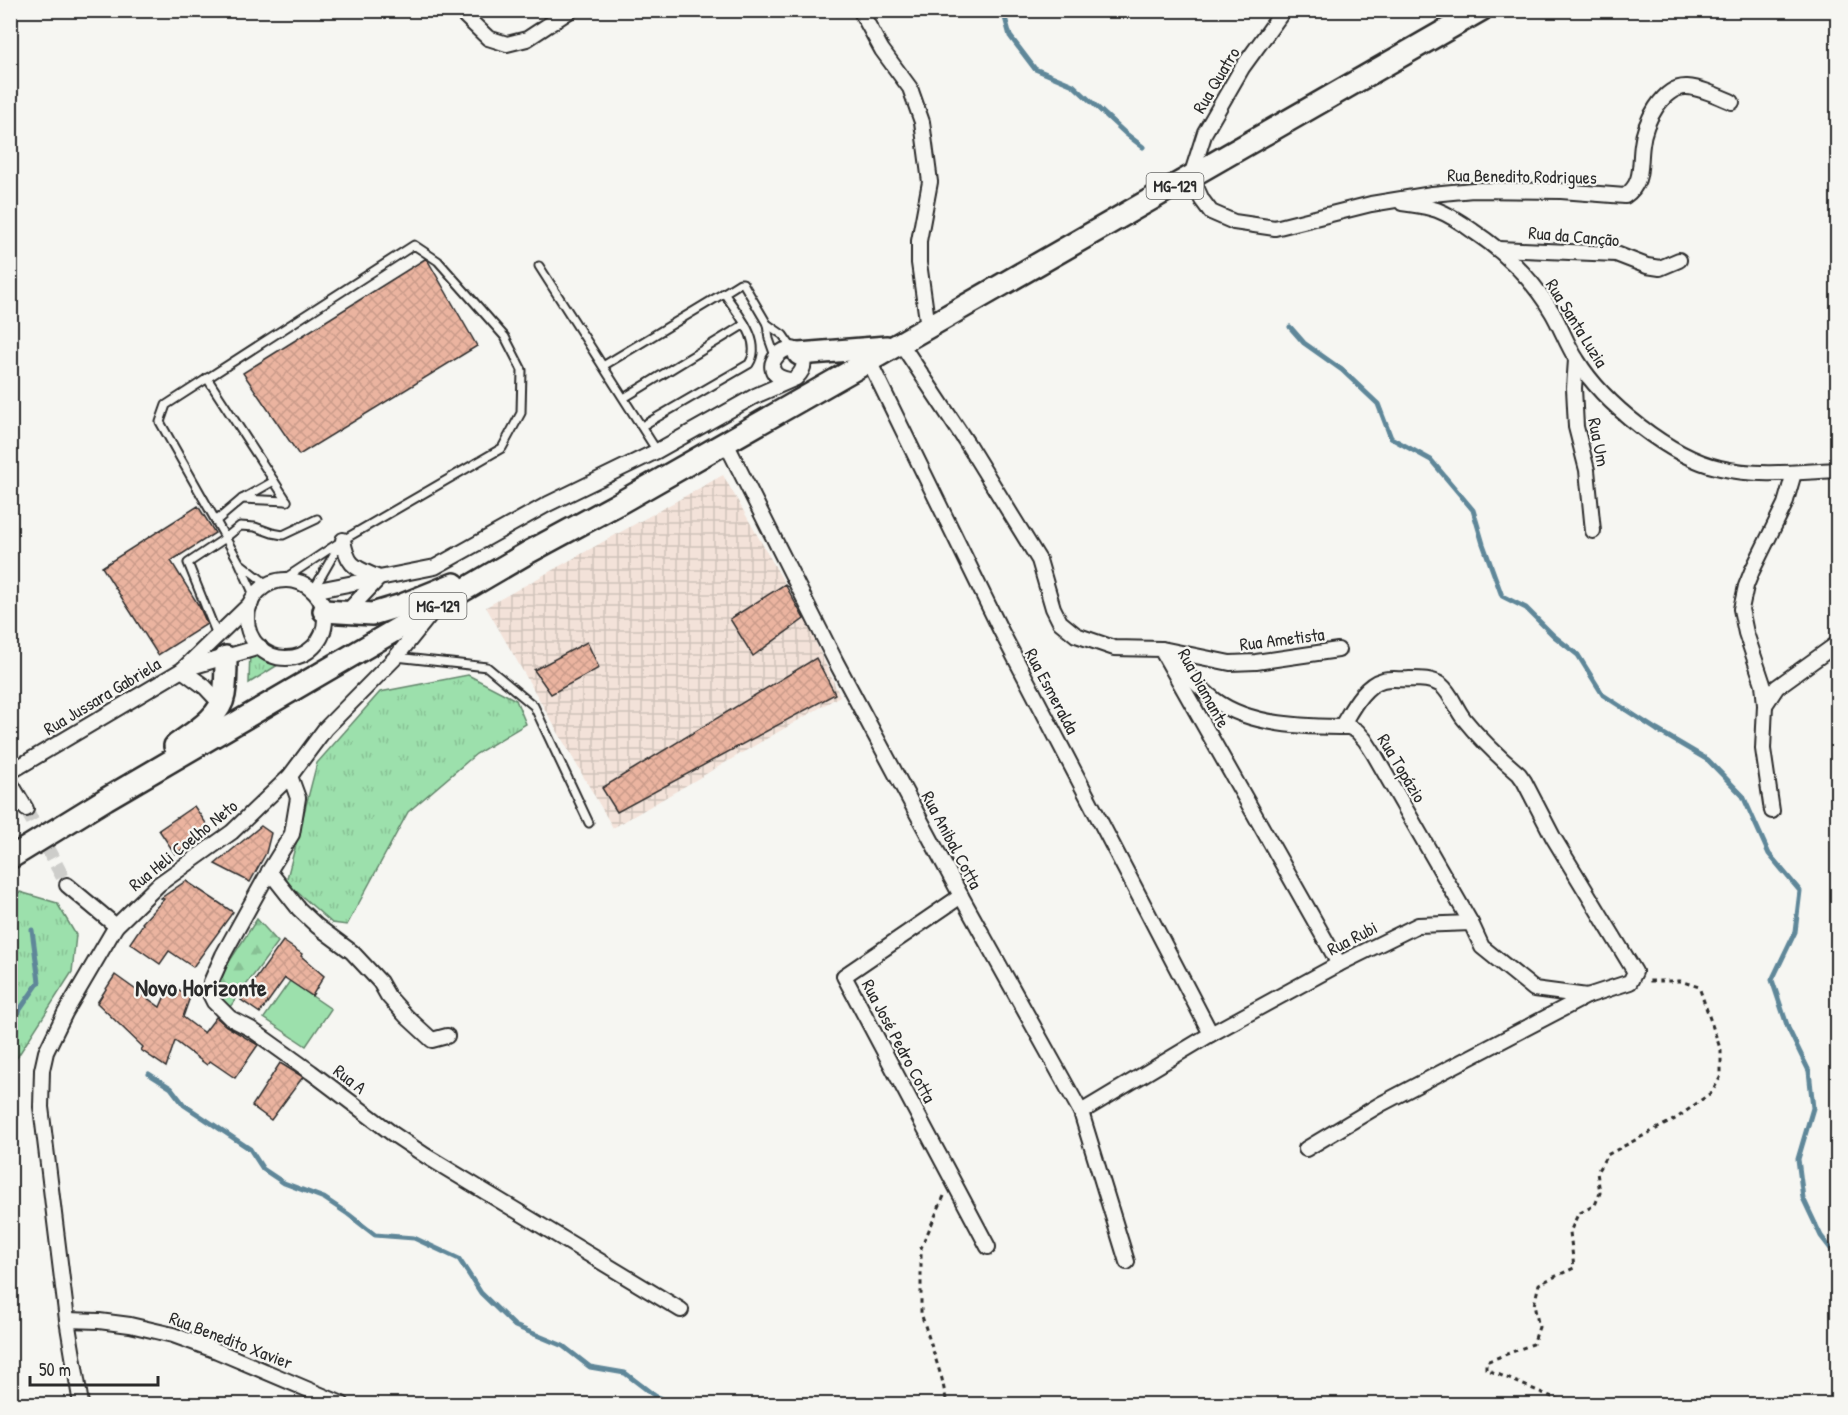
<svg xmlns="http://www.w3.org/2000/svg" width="1848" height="1415" font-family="'Patrick Hand',sans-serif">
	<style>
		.industrial { fill: url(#industrial-grid) }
		.grass { fill: url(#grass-tufts); stroke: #64866c; stroke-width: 1.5 }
		.forest { fill: url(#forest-firs); stroke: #64866c; stroke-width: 1.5 }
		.garden { fill: #9ce0ac; stroke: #64866c; stroke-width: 1.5 }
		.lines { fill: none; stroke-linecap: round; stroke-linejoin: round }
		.stream { stroke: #5f8799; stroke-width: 5 }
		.building { fill: url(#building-cross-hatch); stroke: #2b2b2b; stroke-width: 1.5 }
		.minor-tunnel { stroke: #cdcdca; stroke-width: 14; stroke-dasharray: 14 7; stroke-linecap: butt }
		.service-casing { stroke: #2b2b2b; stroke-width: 11 }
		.minor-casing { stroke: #2b2b2b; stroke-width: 18 }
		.primary-casing { stroke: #2b2b2b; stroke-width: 26 }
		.path { stroke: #2b2b2b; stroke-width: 3; stroke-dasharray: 4.5 4.5; stroke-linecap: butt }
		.service { stroke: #f6f6f2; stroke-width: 7 }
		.minor { stroke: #f6f6f2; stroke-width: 14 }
		.primary { stroke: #f6f6f2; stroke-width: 21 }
		.labels { text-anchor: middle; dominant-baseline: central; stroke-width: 4.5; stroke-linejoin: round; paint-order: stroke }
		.shield { fill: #f6f6f2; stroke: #686867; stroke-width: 1.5 }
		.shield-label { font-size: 16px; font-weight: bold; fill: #2b2b2b }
		.street-label { font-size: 18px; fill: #2b2b2b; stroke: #f6f6f2 }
		.district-label { font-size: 24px; font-weight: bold; fill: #2b2b2b; stroke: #f6f6f2 }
	</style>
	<defs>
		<pattern id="industrial-grid" width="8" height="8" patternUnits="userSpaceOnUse" patternTransform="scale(1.5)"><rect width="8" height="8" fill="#f3e2d9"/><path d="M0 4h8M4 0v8" fill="none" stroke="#d0c2ba"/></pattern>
		<pattern id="grass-tufts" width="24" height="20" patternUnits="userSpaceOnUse" patternTransform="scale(1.5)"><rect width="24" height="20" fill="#9ce0ac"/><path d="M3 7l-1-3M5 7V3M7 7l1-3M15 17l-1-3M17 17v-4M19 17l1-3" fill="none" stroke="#87c094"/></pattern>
		<pattern id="forest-firs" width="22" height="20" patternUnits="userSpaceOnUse" patternTransform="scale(1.5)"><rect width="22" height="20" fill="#9ce0ac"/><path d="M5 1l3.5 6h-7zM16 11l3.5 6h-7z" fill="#87c094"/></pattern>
		<pattern id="building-cross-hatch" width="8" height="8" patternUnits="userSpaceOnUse" patternTransform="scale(1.5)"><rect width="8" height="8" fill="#ebb4a0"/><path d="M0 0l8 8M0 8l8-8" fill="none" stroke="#ca9b8a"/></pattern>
	</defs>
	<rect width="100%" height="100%" fill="#f6f6f2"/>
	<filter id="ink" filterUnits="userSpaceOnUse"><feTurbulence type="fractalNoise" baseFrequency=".0167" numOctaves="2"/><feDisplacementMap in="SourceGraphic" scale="12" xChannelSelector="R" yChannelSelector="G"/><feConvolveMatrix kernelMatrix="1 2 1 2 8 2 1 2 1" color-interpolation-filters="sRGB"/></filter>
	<g filter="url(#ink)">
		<path class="industrial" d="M723 475 805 619 840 696 613 828 486 607Z"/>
		<g class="grass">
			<path d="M250 648 281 663 249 683Z"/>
			<path d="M468 675 516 700 526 724 476 754 408 812 347 925 332 923 286 882 317 763 380 692Z"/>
			<path d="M20 892 57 903 76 935 72 972 11 1067V896Z"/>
		</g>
		<path class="forest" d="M257 919 278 942 230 1007 217 995 218 979Z"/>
		<path class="garden" d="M290 981 331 1009 306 1046 264 1018Z"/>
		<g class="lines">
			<g class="stream">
				<path d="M1003 10 1010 36 1035 69 1073 85 1125 133 1143 147"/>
				<path d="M1290 327 1304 343 1342 370 1378 404 1391 438 1431 460 1473 510 1483 544 1502 596 1526 608 1554 636 1578 655 1603 695 1657 730 1708 760 1743 796 1769 854 1800 891 1795 932 1772 980 1788 1028 1809 1071 1813 1108 1798 1159 1803 1198 1821 1236 1838 1258"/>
				<path d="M10 1024 39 982 32 930"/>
				<path d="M149 1074 171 1088 184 1105 250 1149 263 1169 284 1183 324 1198 348 1214 375 1235 414 1238 459 1259 481 1293 515 1326 563 1346 590 1367 625 1373 655 1396 672 1404"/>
				<path d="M1833 1404 1838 1398"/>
			</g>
		</g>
		<g class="building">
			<path d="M425 259 428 261 477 346 299 455 243 373Z"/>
			<path d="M198 506 215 533 171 561 199 606 207 624 158 655 102 567Z"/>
			<path d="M785 584 804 619 753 656 730 619Z"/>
			<path d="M587 642 599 668 551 694 534 670Z"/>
			<path d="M816 658 835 694 617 812 602 788Z"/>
			<path d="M194 806 210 829 175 854 159 830Z"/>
			<path d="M261 826 271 833 266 853 250 882 215 864Z"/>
			<path d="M186 881 233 912 193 967 169 951 160 964 130 943 143 924 142 923 164 899 161 898Z"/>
			<path d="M283 941 302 954 301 956 324 976 312 996 285 978 260 1013 241 1000Z"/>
			<path d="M115 975 160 1007 170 984 190 997 183 1017 204 1033 216 1017 226 1026 258 1045 235 1078 210 1061 207 1065 175 1041 166 1067 141 1050 143 1047 97 1003Z"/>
			<path d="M280 1063 303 1077 271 1120 252 1106Z"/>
		</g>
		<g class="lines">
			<path class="minor-tunnel" d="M26 809 67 885"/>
			<defs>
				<g id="service">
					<path d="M539 266 657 451"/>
					<path d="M724 293 740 283H743L767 324 769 339 775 356"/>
					<path d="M767 324 783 335 792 348"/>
					<path d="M603 366 724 293C736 312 764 341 749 364L642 426"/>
					<path d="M207 378 287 501"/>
					<path d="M624 398 745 324"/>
					<path d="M242 499 287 501"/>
					<path d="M216 521 242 499 274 481"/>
					<path d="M241 564 268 585"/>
					<path d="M314 589 341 542"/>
					<path d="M255 597 239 562 160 422 166 405 414 245 438 261 505 337 522 370 521 413 502 448 343 540 284 579"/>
					<path d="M217 635 188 563 224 539 240 526 255 527 272 533 283 535 317 519"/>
					<path d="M396 657 487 667 534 706 589 823"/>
				</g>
				<g id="minor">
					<path d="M459 10 488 38 507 44 527 39 571 10"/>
					<path d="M860 10 882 50 910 88 922 122 930 182 919 241V263L928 327"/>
					<path d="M1284 10 1242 68 1205 132 1191 176 1202 200 1211 212 1234 222 1275 228 1371 204 1432 194 1473 190 1561 191 1625 196C1644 183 1639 165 1642 145 1644 124 1662 86 1687 87 1702 88 1718 96 1732 102"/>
					<path d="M1402 203C1414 205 1426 206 1437 210 1450 215 1462 223 1473 231 1505 252 1532 279 1552 312 1561 327 1567 345 1577 360 1603 403 1670 457 1720 468 1758 477 1798 472 1838 470"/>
					<path d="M1498 249 1616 254 1647 266 1660 268 1679 260"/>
					<path d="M900 342 967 443 1039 560 1053 608 1060 622 1076 635 1114 648 1161 649 1339 964"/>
					<path d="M1576 360 1574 388 1576 427 1587 470 1593 531"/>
					<path d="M869 361 1000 629 1211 1034"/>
					<path d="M726 443 836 662 961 896 1081 1112 1127 1262"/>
					<path d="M343 540C348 568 355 567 379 578"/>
					<circle cx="286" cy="619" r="39"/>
					<path d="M313 591 435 567 548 504 657 451 755 396 796 378C800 374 805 368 803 361 794 328 748 373 789 380"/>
					<path d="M346 613 379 578"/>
					<path d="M1162 649 1230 663 1256 662 1338 650"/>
					<path d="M1171 659C1186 672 1199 688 1215 700 1250 726 1306 727 1349 727L1357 731 1365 740 1374 754 1471 923"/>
					<path d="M184 669 260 647"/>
					<path d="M182 670 205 687 221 704"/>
					<path d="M1765 705 1777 687 1838 643"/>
					<path d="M10 772 182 670 251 603"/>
					<path d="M290 776 298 798 292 834 271 868 223 955 211 982 210 994 214 1002 230 1018 251 1029 311 1072 393 1134 426 1156 681 1310"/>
					<path d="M10 782 26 809"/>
					<path d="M1772 811 1763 749 1765 705 1763 684 1746 633 1741 609 1746 586 1752 571 1785 504 1794 473"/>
					<path d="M269 871 299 909 317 926 352 952 380 982 388 996 406 1016 432 1040 447 1036"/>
					<path d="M67 885 116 926"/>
					<path d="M961 896 844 976 988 1247"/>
					<path d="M1081 1112 1211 1034 1339 964 1418 925 1471 923 1482 947 1534 989 1587 996 1630 982 1635 972 1553 837 1524 781 1519 774C1499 757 1480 739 1464 719 1455 708 1452 694 1441 685 1432 679 1421 679 1410 679 1402 680 1391 678 1383 680 1363 685 1351 711 1341 727"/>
					<path d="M1306 1149 1381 1104 1587 996"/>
					<path d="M67 1320 99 1321 130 1325 173 1335 217 1351 342 1404"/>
					<path d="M81 1404 67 1320 41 1107 42 1070 46 1052 65 1013 116 926 159 884 232 832 290 776 325 729 396 657 429 616"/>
				</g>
				<g id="primary">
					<path d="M799 354 887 347"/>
					<path d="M324 611 372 614 402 605 454 584"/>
					<path d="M175 746C192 733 220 718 224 695 226 683 226 669 226 657"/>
					<path d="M10 858 106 799 529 552 616 505 869 361 1481 10"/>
				</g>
			</defs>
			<use href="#service" class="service-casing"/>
			<use href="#minor" class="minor-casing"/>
			<use href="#primary" class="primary-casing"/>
			<g class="path">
				<path d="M944 1196 921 1248V1313L942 1379 947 1404"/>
				<path d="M1569 1404 1486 1369V1362L1533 1344 1539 1327 1534 1305 1539 1284 1574 1268 1570 1232 1578 1214 1595 1205 1600 1193 1597 1172 1607 1155 1677 1118 1712 1092 1721 1076V1051L1699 987 1680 981H1646"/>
			</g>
			<use href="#service" class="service"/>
			<use href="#minor" class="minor"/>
			<use href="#primary" class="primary"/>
		</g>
	</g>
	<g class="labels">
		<g class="shield">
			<rect x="1146.5" y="173" width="57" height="26" rx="4.5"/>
			<rect x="409.5" y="593" width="57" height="26" rx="4.5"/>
		</g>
		<g class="shield-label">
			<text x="1175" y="186">MG-129</text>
			<text x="438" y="606">MG-129</text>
		</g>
		<g class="street-label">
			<text transform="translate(1216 80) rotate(-59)">Rua Quatro</text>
			<text transform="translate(1522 176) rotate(1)">Rua Benedito Rodrigues</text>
			<text transform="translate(1574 236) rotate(5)">Rua da Canção</text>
			<text transform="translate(1577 323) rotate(58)">Rua Santa Luzia</text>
			<text transform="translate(1599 442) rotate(79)">Rua Um</text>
			<text transform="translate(1282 639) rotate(-7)">Rua Ametista</text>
			<text transform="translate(1204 688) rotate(61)">Rua Diamante</text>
			<text transform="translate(1052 691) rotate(62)">Rua Esmeralda</text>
			<text transform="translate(102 696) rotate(-31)">Rua Jussara Gabriela</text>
			<text transform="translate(1402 768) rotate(59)">Rua Topázio</text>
			<text transform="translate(952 840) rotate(62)">Rua Anibal Cotta</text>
			<text transform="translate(183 845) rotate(-39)">Rua Heli Coelho Neto</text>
			<text transform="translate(1352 938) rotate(-27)">Rua Rubi</text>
			<text transform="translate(899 1041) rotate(62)">Rua José Pedro Cotta</text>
			<text transform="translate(350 1079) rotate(38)">Rua A</text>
			<text transform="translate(231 1340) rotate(21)">Rua Benedito Xavier</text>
		</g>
		<g class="district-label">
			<text x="201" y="987">Novo Horizonte</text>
		</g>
	</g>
	<rect width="1848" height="1415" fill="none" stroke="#f6f6f2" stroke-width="36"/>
	<rect x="18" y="18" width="1812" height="1379" fill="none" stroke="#2b2b2b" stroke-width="2" filter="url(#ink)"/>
	<path d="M30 1376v9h128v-9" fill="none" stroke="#2b2b2b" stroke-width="3"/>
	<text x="39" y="1376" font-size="18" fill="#2b2b2b" stroke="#f6f6f2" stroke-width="4.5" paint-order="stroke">50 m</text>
</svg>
